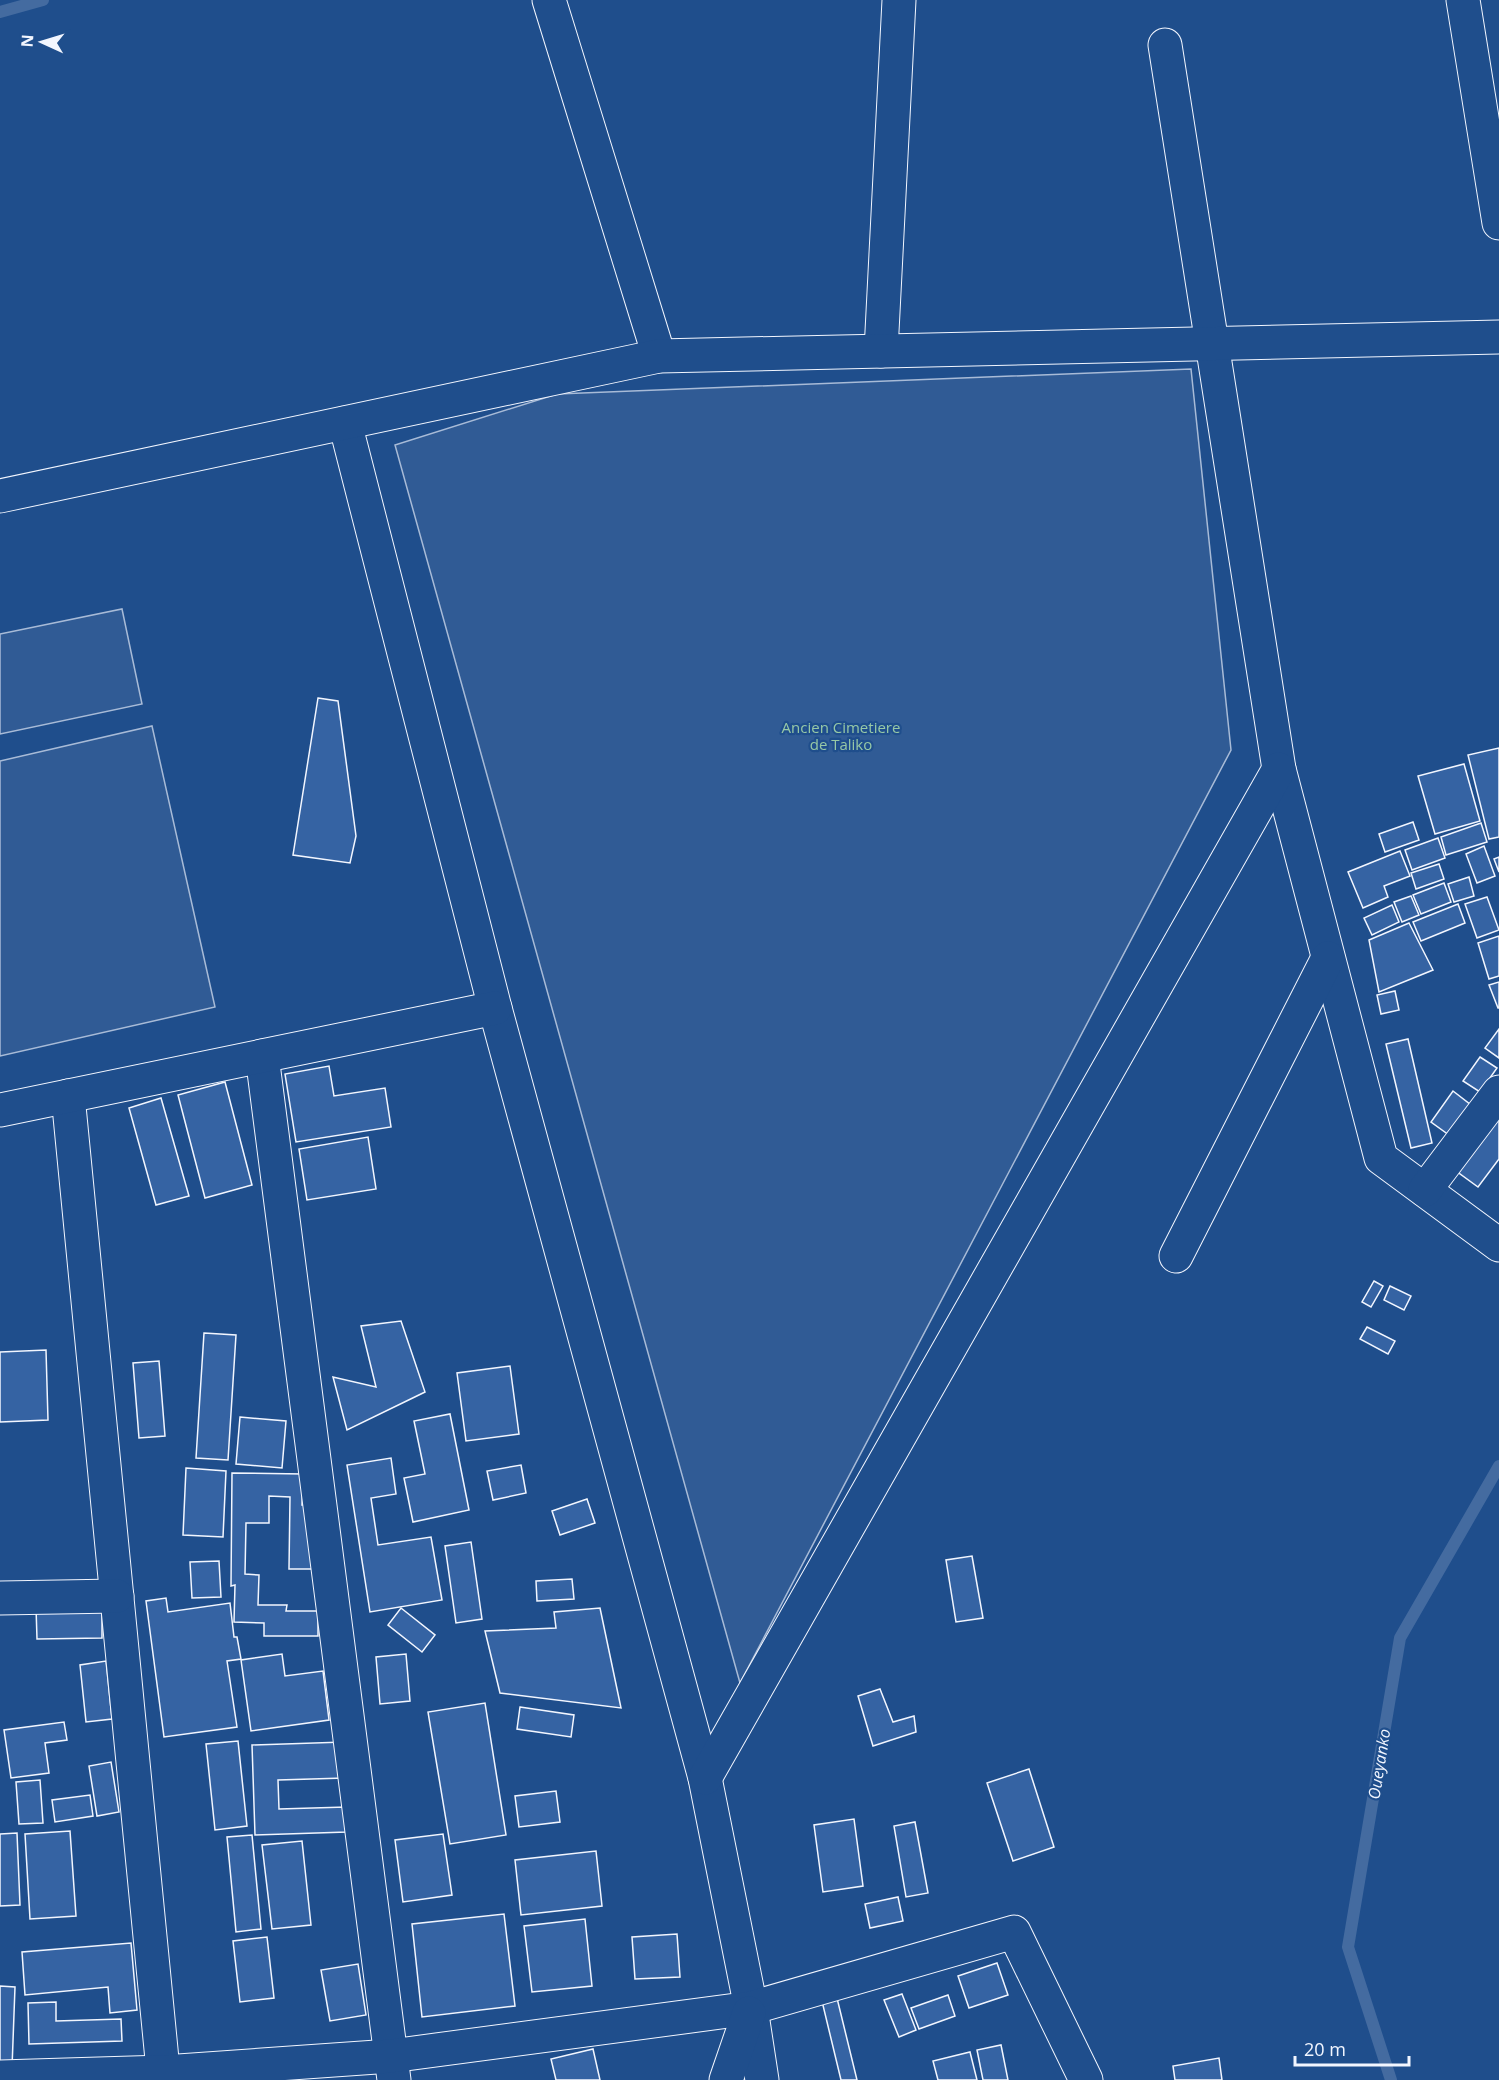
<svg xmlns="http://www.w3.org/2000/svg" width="1499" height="2080" font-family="'Open Sans',sans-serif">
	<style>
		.built { fill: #305b95; stroke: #a8bbd7; stroke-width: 1.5 }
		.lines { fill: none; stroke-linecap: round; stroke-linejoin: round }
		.stream { stroke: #446ba0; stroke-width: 12 }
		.building { fill: #3563a3; stroke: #f2f6ff; stroke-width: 1.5 }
		.street-casing { stroke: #f2f6ff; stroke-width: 35 }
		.street { stroke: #1f4e8c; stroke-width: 33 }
		.labels { text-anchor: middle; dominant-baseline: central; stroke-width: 4.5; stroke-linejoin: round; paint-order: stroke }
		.park-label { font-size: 15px; fill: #97c8a6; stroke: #1f4e8c }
		.water-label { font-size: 16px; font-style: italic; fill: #f2f6ff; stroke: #1f4e8c }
	</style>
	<rect width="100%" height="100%" fill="#1f4e8c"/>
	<g class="built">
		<path d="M1191 369 1231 750 740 1683 395 445 557 394Z"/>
		<path d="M122 609 142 704 0 734V634Z"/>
		<path d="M152 726 215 1007 0 1056V761Z"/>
	</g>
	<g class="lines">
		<g class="stream">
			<path d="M0 12 43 0"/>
			<path d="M1391 2080 1348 1947 1400 1638 1499 1466"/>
		</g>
	</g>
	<g class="building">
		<path d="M318 698 338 701 356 836 350 863 293 855Z"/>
		<path d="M1499 748V837L1489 839 1468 755Z"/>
		<path d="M1464 764 1480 821 1435 834 1418 776Z"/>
		<path d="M1413 822 1419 840 1385 852 1379 834Z"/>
		<path d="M1481 823 1487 842 1446 855 1441 837Z"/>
		<path d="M1438 838 1445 858 1412 870 1405 850Z"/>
		<path d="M1484 846 1495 876 1477 883 1466 854Z"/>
		<path d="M1400 851 1410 876 1384 886 1388 897 1363 908 1348 872Z"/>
		<path d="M1499 857V872L1494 859Z"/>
		<path d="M1439 864 1444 879 1416 889 1411 873Z"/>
		<path d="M1469 877 1474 896 1454 902 1448 884Z"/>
		<path d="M1444 883 1451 902 1421 914 1413 895Z"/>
		<path d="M1411 896 1419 915 1402 922 1394 902Z"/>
		<path d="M1487 897 1499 930 1477 938 1465 904Z"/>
		<path d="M1458 904 1465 923 1421 941 1413 922Z"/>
		<path d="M1392 905 1399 922 1372 935 1364 918Z"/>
		<path d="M1409 923 1433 970 1379 992 1369 940Z"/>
		<path d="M1499 936V976L1489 979 1478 943Z"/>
		<path d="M1499 982V1008H1498L1489 985Z"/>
		<path d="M1395 991 1399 1010 1381 1014 1377 995Z"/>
		<path d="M1499 1029V1058L1485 1048Z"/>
		<path d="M1408 1039 1432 1143 1411 1148 1386 1044Z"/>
		<path d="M1480 1057 1497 1068 1480 1092 1463 1081Z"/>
		<path d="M329 1066 334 1096 385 1088 391 1127 296 1142 285 1074Z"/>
		<path d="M225 1082 252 1185 205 1198 178 1095Z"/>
		<path d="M1453 1091 1471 1105 1449 1135 1431 1122Z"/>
		<path d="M161 1098 189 1196 156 1205 129 1108Z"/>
		<path d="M1499 1104V1159L1478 1187 1452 1168Z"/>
		<path d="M368 1137 376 1189 307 1200 299 1149Z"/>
		<path d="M1374 1281 1383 1286 1371 1307 1362 1302Z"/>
		<path d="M1390 1286 1411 1296 1404 1310 1384 1300Z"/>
		<path d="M401 1321 425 1392 347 1430 333 1377 376 1387 361 1326Z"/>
		<path d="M1367 1327 1395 1341 1388 1354 1360 1339Z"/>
		<path d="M204 1333 236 1335 228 1460 196 1458Z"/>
		<path d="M46 1350 48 1420 0 1422V1352Z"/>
		<path d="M159 1361 165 1436 139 1438 133 1363Z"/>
		<path d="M510 1366 519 1434 466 1441 457 1373Z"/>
		<path d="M450 1414 469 1510 413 1522 404 1478 425 1474 414 1421Z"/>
		<path d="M240 1417 286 1421 282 1468 236 1464Z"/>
		<path d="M391 1458 396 1494 371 1498 378 1545 431 1537 442 1600 370 1612 347 1465Z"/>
		<path d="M521 1465 526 1493 493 1500 487 1471Z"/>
		<path d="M186 1468 226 1471 223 1537 183 1535Z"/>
		<path d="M232 1473 303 1474 302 1505H312V1569H289L290 1497 269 1496V1523H246L245 1574 259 1575 258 1605H287L286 1611H318V1636H264V1623L234 1622 235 1585 231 1586Z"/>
		<path d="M587 1499 595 1523 560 1535 552 1511Z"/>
		<path d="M471 1542 482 1619 456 1623 445 1546Z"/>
		<path d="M972 1556 983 1618 956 1622 946 1560Z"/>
		<path d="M219 1561 221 1597 192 1598 190 1562Z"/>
		<path d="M572 1579 574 1599 537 1601 536 1581Z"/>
		<path d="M166 1598 168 1612 230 1603 234 1637H237L241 1659 227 1661 237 1727 164 1737 146 1601Z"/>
		<path d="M102 1606V1638L37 1639 36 1607Z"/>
		<path d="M401 1608 435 1635 422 1652 388 1625Z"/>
		<path d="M600 1608 621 1708 500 1693 485 1631 556 1628 554 1612Z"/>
		<path d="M282 1654 285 1676 323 1671 329 1720 251 1731 241 1660Z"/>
		<path d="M406 1654 410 1701 380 1704 376 1657Z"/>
		<path d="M106 1661 112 1719 86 1722 80 1665Z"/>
		<path d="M880 1689 893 1722 914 1716 916 1732 873 1746 858 1696Z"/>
		<path d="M485 1703 506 1835 450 1844 428 1712Z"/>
		<path d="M520 1707 574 1715 571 1737 517 1729Z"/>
		<path d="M64 1722 67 1740 45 1743 49 1773 11 1778 4 1730Z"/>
		<path d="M238 1741 247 1826 215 1830 206 1744Z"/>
		<path d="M344 1742 345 1778 278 1780 279 1809 346 1807 347 1832 255 1835 252 1745Z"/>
		<path d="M111 1762 119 1812 97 1816 89 1766Z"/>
		<path d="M1029 1769 1054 1847 1013 1861 987 1783Z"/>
		<path d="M40 1780 43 1823 19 1824 16 1782Z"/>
		<path d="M556 1791 560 1822 519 1827 515 1796Z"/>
		<path d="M90 1795 93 1816 55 1822 52 1800Z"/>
		<path d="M854 1819 863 1886 823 1892 814 1825Z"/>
		<path d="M915 1822 928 1893 906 1897 894 1826Z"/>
		<path d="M70 1831 76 1916 30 1919 25 1834Z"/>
		<path d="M17 1833 20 1905 0 1906V1834Z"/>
		<path d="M443 1834 452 1895 403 1902 395 1840Z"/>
		<path d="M252 1835 261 1929 236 1932 227 1837Z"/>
		<path d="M302 1841 311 1925 272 1929 262 1845Z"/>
		<path d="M596 1851 602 1906 521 1915 515 1860Z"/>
		<path d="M898 1897 903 1921 870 1928 865 1904Z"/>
		<path d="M504 1914 515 2006 422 2017 412 1924Z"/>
		<path d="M585 1919 592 1986 532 1992 524 1926Z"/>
		<path d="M677 1934 680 1977 635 1979 632 1937Z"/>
		<path d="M267 1937 274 1998 240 2002 233 1941Z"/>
		<path d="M131 1943 137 2010 110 2013 108 1987 25 1995 22 1952Z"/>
		<path d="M997 1963 1008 1995 969 2008 958 1976Z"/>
		<path d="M358 1964 366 2015 330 2021 321 1970Z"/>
		<path d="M0 1986 15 1987 12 2068H0Z"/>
		<path d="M836 1994 857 2080H841L821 1997Z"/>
		<path d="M902 1994 916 2030 899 2037 884 2000Z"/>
		<path d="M948 1995 955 2016 919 2029 911 2008Z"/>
		<path d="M56 2002V2021L121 2019 122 2041 29 2044 28 2003Z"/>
		<path d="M1001 2045 1008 2080H983L977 2050Z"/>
		<path d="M593 2049 600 2080H556L551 2059Z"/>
		<path d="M970 2052 977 2080H938L933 2061Z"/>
		<path d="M1219 2058 1222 2080H1175L1173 2066Z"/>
	</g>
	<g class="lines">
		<defs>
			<g id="street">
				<path d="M549 0 659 356"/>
				<path d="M1463 0 1499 223"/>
				<path d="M1165 45 1279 769 1381 1158 1499 1245"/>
				<path d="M881 351 899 0"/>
				<path d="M345 423 495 1008 705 1778 751 2008 762 2080"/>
				<path d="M0 496 659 356 1499 337"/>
				<path d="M262 1056 394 2080"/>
				<path d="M68 1096 164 2080"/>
				<path d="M0 1110 495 1008"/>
				<path d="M1425 1190 1499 1092"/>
				<path d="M1176 1256 1328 958"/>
				<path d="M0 1598 117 1596"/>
				<path d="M705 1778 1279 769"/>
				<path d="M0 2077 164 2072 391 2056 751 2008 1014 1932 1086 2080"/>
				<path d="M726 2080 749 2013"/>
			</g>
		</defs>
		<use href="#street" class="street-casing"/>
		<use href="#street" class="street"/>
	</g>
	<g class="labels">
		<g class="park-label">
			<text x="841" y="727">Ancien Cimetiere<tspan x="841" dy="17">de Taliko</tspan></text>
		</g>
		<g class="water-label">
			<text transform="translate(1379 1764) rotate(-81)">Oueyanko</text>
		</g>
	</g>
	<g transform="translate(42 42) rotate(274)" stroke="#1f4e8c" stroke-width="4.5" paint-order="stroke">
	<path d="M0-4.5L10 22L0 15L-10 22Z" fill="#f2f6ff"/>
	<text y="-9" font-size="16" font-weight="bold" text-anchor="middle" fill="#f2f6ff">N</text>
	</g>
	<path d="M1295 2056v9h114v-9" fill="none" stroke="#f2f6ff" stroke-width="3"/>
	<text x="1304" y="2056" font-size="18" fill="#f2f6ff" stroke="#1f4e8c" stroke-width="4.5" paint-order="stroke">20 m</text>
</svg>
